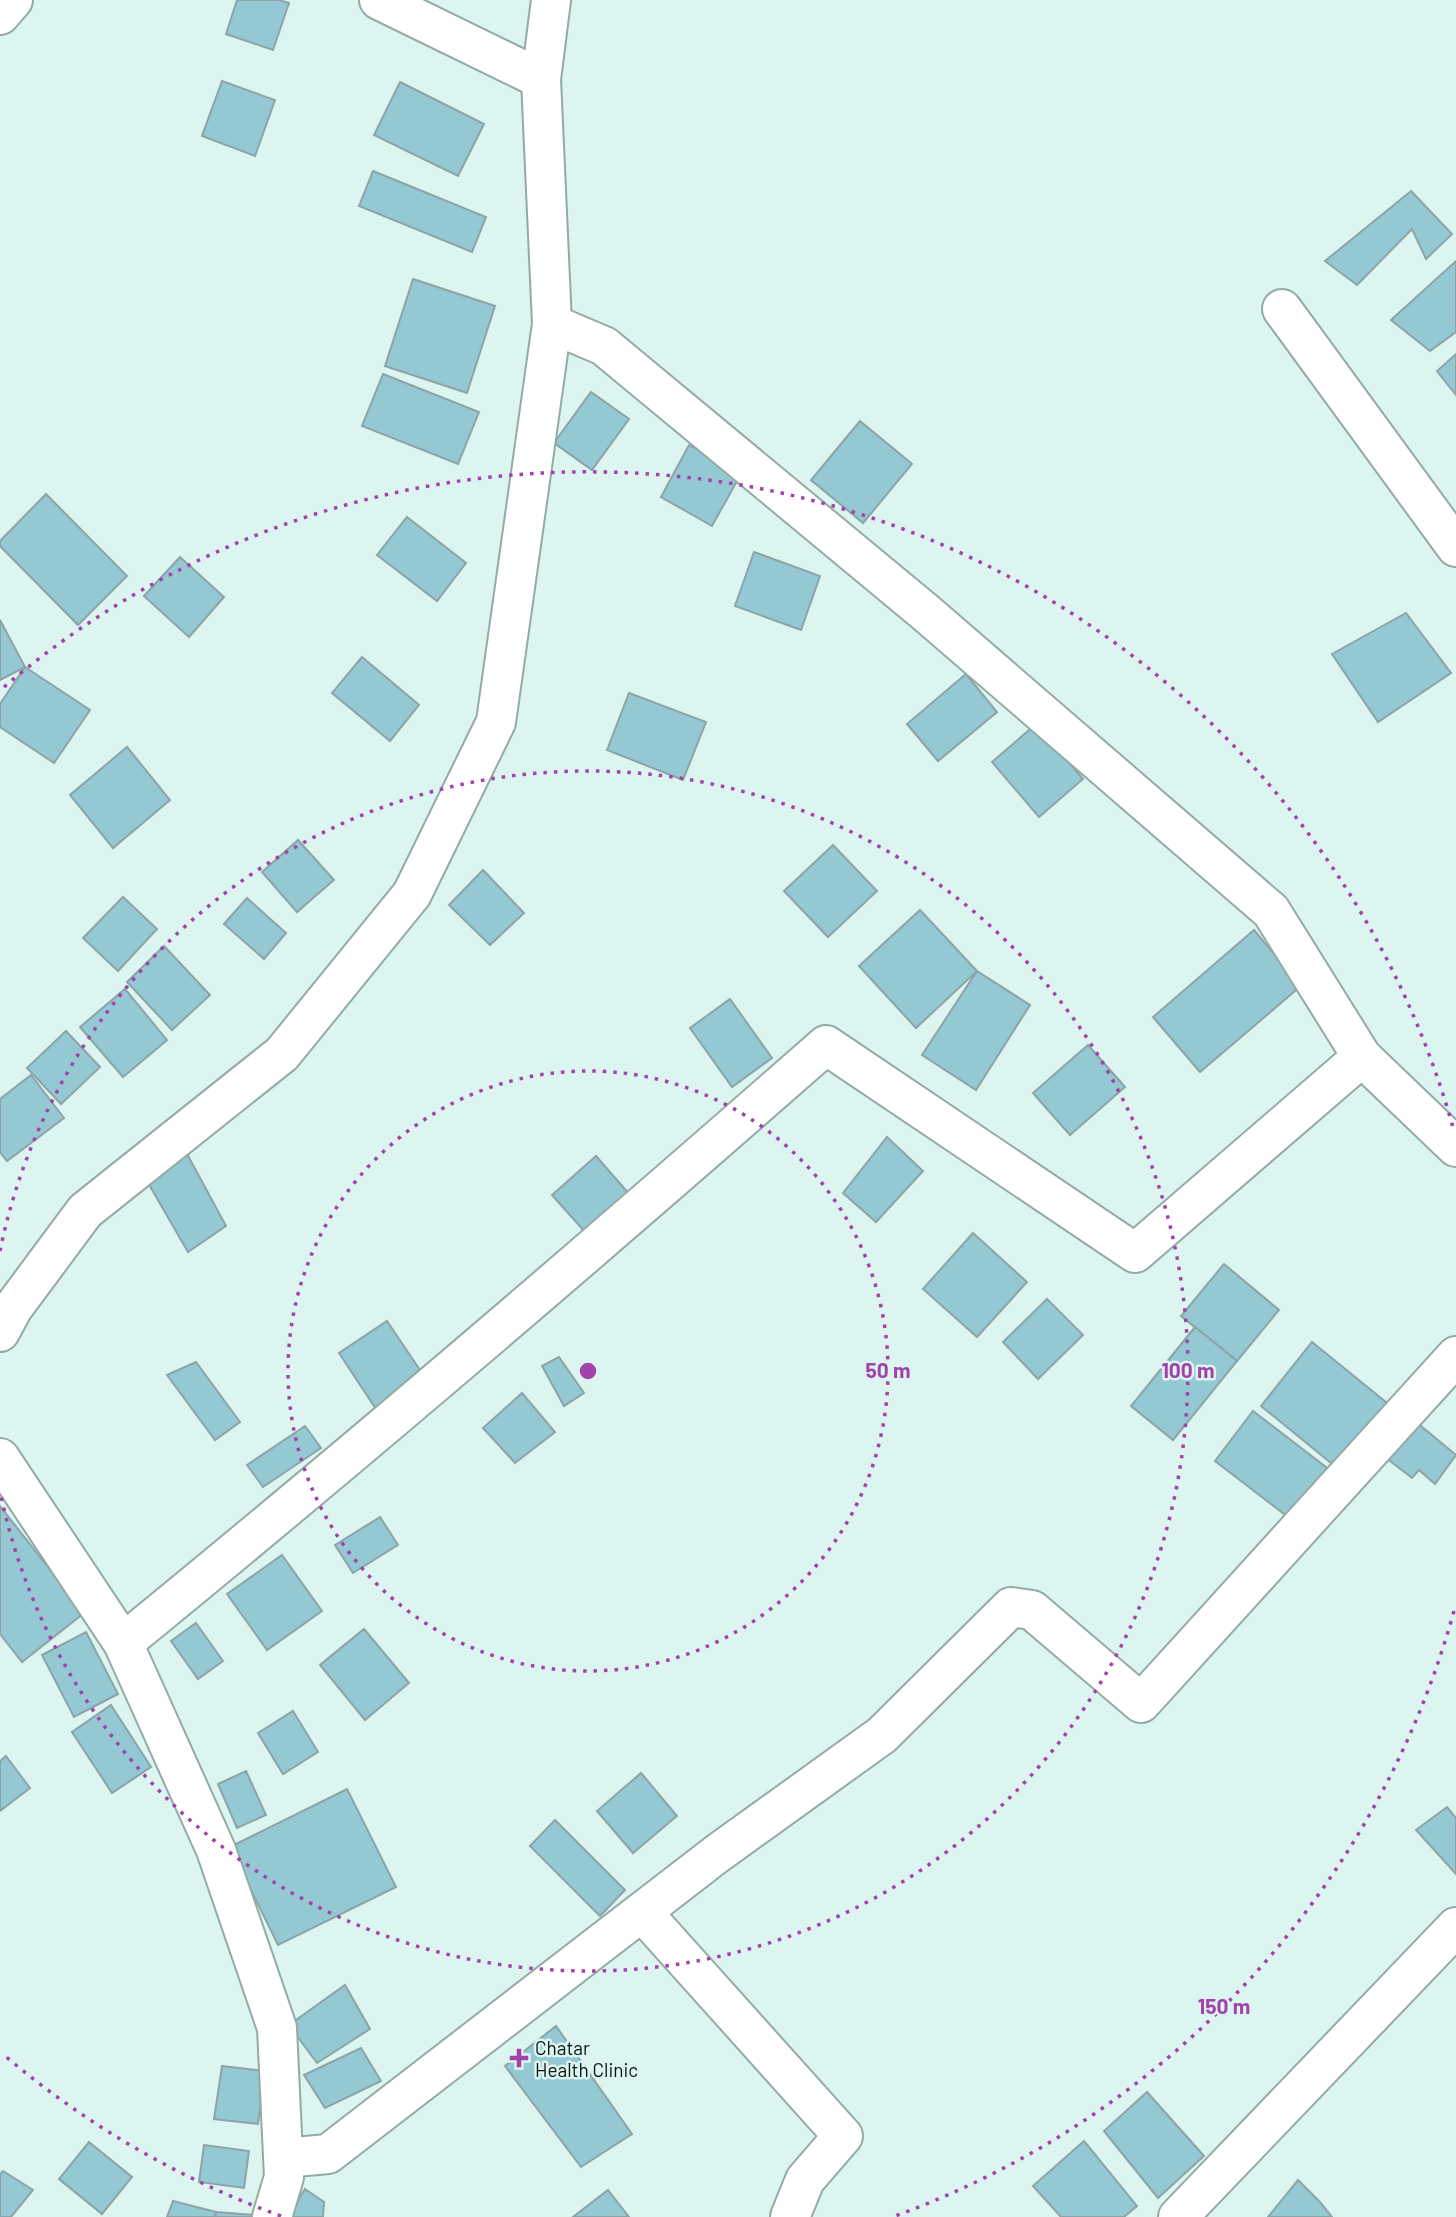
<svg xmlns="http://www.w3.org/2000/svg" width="1456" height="2217" font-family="Barlow,sans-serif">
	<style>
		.building { fill: #94c9d3; stroke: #8ca3a7; stroke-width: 2 }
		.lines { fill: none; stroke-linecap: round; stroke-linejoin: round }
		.minor-casing { stroke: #93aaa5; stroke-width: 42 }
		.minor { stroke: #fff; stroke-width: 38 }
		.ring { fill: none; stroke: #a243ab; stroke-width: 3.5; stroke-dasharray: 3.5 7 }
		.poi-dot { fill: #a243ab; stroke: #ddf5f1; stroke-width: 2.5 }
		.labels { text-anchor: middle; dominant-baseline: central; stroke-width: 5; stroke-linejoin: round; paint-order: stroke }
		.poi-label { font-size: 19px; fill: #0a1311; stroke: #ddf5f1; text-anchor: start }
		.centre { fill: #a243ab; stroke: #ddf5f1; stroke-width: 3.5 }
		.ring-label { font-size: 21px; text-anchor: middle; font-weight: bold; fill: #a243ab; stroke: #ddf5f1; stroke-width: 5; stroke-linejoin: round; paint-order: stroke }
	</style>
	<rect width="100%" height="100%" fill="#ddf5f1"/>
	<g class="building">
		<path d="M237 0H279L289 3 273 50 226 34Z"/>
		<path d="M222 81 275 100 255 156 202 136Z"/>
		<path d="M400 82 484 124 458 176 374 135Z"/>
		<path d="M373 171 486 217 472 252 359 206Z"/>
		<path d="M1411 191 1452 234 1426 259 1412 229 1357 285 1325 261Z"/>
		<path d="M1456 261V332L1430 351 1391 320Z"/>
		<path d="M413 279 495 306 467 393 385 366Z"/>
		<path d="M1456 354V395L1437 371Z"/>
		<path d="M383 374 479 412 458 464 362 426Z"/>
		<path d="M591 392 629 419 592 470 554 443Z"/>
		<path d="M860 421 912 464 863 523 811 480Z"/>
		<path d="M689 445 741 474 712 526 661 497Z"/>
		<path d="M46 494 127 576 78 625 0 546V541Z"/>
		<path d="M407 517 466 563 437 601 377 555Z"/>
		<path d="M754 552 820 576 801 630 735 606Z"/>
		<path d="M180 557 224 597 189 637 144 596Z"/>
		<path d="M1406 613 1451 673 1378 722 1332 654Z"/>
		<path d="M0 620 25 667 0 680Z"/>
		<path d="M362 657 419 705 390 741 332 693Z"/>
		<path d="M25 667 90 710 54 763 0 727V704Z"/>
		<path d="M966 674 997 712 938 761 907 724Z"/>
		<path d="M629 693 706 722 683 780 607 750Z"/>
		<path d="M1036 724 1083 779 1039 817 992 762Z"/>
		<path d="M127 747 170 800 113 848 70 795Z"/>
		<path d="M298 840 334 880 297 912 262 872Z"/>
		<path d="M833 845 877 891 828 937 784 891Z"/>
		<path d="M483 870 524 913 490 945 449 905Z"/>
		<path d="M123 897 157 929 118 971 83 938Z"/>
		<path d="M247 898 286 933 264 959 224 924Z"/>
		<path d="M920 910 977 971 916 1028 859 966Z"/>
		<path d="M1254 930 1301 986 1200 1072 1153 1017Z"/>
		<path d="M164 946 210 995 172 1030 127 982Z"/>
		<path d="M977 971 1030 1005 976 1090 922 1055Z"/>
		<path d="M125 989 167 1040 123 1077 80 1027Z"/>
		<path d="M730 999 772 1058 732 1087 690 1028Z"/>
		<path d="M66 1031 100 1067 61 1104 27 1068Z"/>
		<path d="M1088 1045 1125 1087 1070 1135 1033 1093Z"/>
		<path d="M31 1075 64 1118 7 1161 0 1152V1099Z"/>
		<path d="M887 1137 923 1171 876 1222 843 1193Z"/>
		<path d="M186 1152 226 1226 188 1252 147 1181Z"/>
		<path d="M596 1156 637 1203 594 1242 552 1195Z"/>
		<path d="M973 1233 1027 1282 977 1337 923 1289Z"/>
		<path d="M1224 1264 1279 1310 1237 1361 1181 1316Z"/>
		<path d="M1047 1299 1083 1335 1038 1379 1003 1342Z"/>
		<path d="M387 1321 424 1376 376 1409 339 1353Z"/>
		<path d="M1195 1327 1237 1361 1173 1440 1131 1406Z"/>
		<path d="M1312 1342 1387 1403 1336 1467 1261 1406Z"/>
		<path d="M559 1357 584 1393 564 1406 542 1366Z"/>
		<path d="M196 1362 240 1422 215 1440 167 1375Z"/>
		<path d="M522 1393 555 1432 515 1463 483 1428Z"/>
		<path d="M1253 1411 1331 1471 1293 1521 1215 1461Z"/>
		<path d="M1409 1416 1456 1455 1435 1484 1419 1470 1412 1478 1381 1454Z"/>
		<path d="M305 1426 321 1448 263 1487 247 1465Z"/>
		<path d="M0 1506 84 1613 22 1662 0 1634Z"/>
		<path d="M380 1517 398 1545 353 1573 335 1545Z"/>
		<path d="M282 1555 322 1611 267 1650 227 1594Z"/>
		<path d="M196 1623 223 1661 198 1679 171 1641Z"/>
		<path d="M364 1629 409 1683 365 1720 320 1665Z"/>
		<path d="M86 1632 118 1694 74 1717 42 1655Z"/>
		<path d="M111 1705 151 1767 112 1793 72 1732Z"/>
		<path d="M293 1711 318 1752 283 1774 258 1733Z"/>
		<path d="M6 1756 30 1788 0 1811V1761Z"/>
		<path d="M246 1771 266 1815 237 1828 218 1784Z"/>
		<path d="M641 1773 677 1816 633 1853 597 1811Z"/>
		<path d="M347 1789 396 1887 278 1945 230 1847Z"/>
		<path d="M1447 1807 1456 1818V1874L1416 1830Z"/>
		<path d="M555 1820 625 1890 600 1916 530 1846Z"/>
		<path d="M345 1985 370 2029 317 2063 289 2025Z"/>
		<path d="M556 2026 632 2134 581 2167 505 2066Z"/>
		<path d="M361 2048 381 2081 325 2108 304 2075Z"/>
		<path d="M222 2066 265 2071 258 2124 214 2119Z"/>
		<path d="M1147 2092 1204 2156 1158 2198 1104 2131Z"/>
		<path d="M1084 2141 1137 2206 1124 2217H1061L1033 2186Z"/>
		<path d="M89 2142 132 2177 102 2214 59 2179Z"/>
		<path d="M204 2145 249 2151 244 2188 199 2182Z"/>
		<path d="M3 2171 33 2190 11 2217H0V2174Z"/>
		<path d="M1298 2180 1320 2202 1332 2217H1268Z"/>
		<path d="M305 2189 324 2202 323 2217H288Z"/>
		<path d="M608 2190 629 2217H573Z"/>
		<path d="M173 2201 216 2212 214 2217H167Z"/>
		<path d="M216 2212 254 2215V2217H215Z"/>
	</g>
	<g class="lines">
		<defs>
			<g id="minor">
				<path d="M379 0 541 79"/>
				<path d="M0 15 13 0"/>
				<path d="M1282 309 1456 547"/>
				<path d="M552 324 604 346 925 612 1271 911 1362 1057 1456 1147"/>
				<path d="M0 1332 13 1308 85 1211 282 1054 412 894 496 722 552 324 541 79 551 0"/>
				<path d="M0 1458 123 1643 216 1850 277 2028 284 2177 272 2217"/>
				<path d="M123 1643C362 1448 595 1248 826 1045L1135 1253 1362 1057"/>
				<path d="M642 1912 843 2136 805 2180 790 2217"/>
				<path d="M284 2158 328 2154 718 1853 882 1735 1011 1607 1032 1610 1141 1703 1456 1356"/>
				<path d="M1178 2217 1456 1927"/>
			</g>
		</defs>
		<use href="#minor" class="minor-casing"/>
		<use href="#minor" class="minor"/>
	</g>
	<g class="ring">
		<circle cx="588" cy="1371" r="300"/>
		<path d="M0 1251A600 600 0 1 1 0 1491"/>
		<path d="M1454 1611A899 899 0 0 1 895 2216M281 2216A899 899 0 0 1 4 2055M4 687A899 899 0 0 1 1454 1131"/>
	</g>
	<path class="poi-dot" d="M515.5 2047.5h7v7h7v7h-7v7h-7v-7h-7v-7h7z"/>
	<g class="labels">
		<g class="poi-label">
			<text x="535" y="2047">Chatar<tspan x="535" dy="22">Health Clinic</tspan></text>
		</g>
	</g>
	<circle cx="588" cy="1371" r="10" class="centre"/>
	<g class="ring-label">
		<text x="888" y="1378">50 m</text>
		<text x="1188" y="1378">100 m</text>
		<text x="1224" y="2014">150 m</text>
	</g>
</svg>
